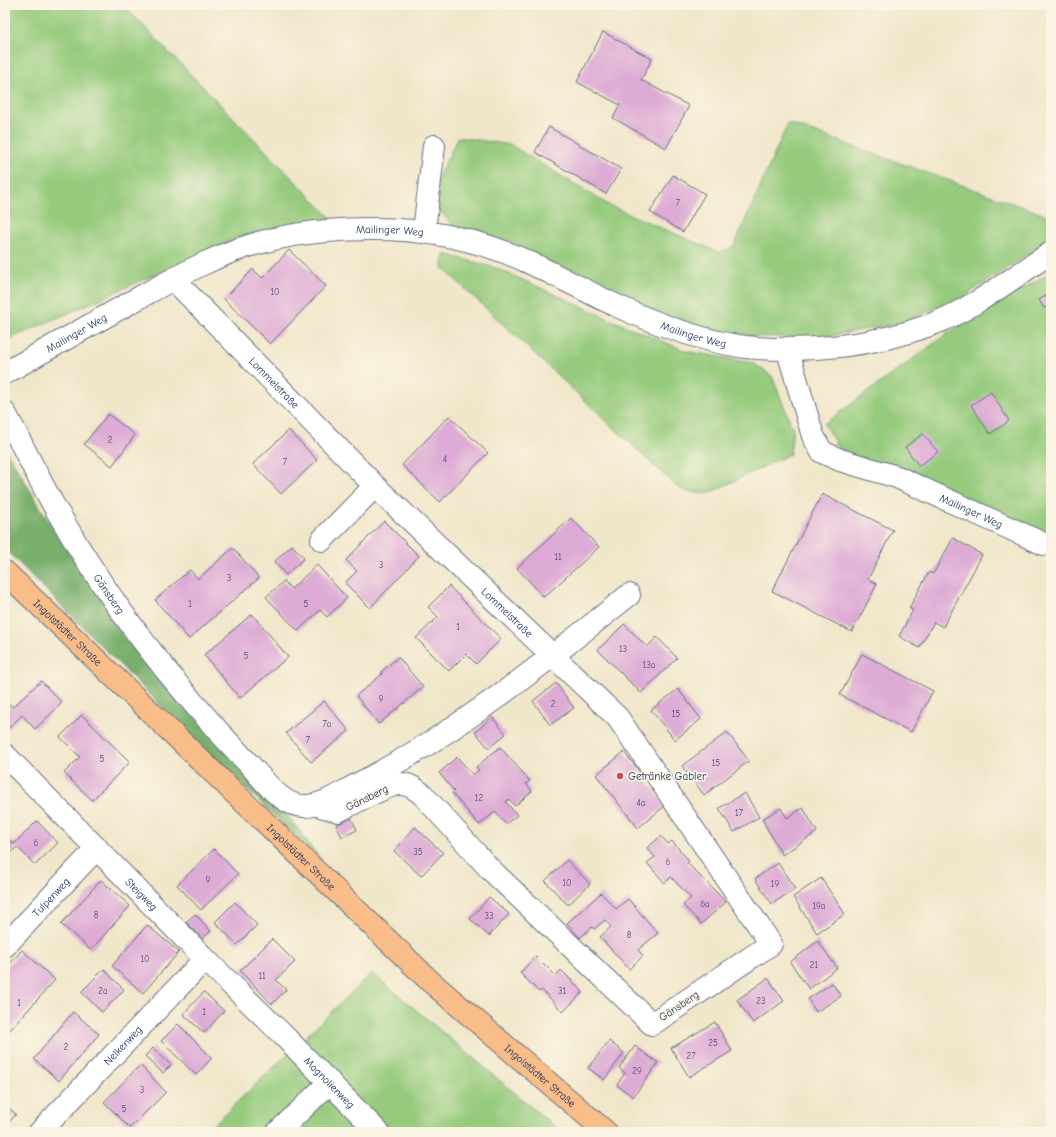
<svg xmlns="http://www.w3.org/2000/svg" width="1056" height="1137" font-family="'Comic Neue',sans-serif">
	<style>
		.green { fill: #96cb7d; stroke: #587d6e }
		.forest { fill: #78af6c; stroke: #4a6f65 }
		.building { fill: #ddabd5 }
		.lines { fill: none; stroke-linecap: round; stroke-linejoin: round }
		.minor-casing { stroke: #666f83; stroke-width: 24 }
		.major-casing { stroke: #666f83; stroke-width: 24 }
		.minor { stroke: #fff; stroke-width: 22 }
		.major { stroke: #f8bd88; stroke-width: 22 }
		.poi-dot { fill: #d1495b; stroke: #fcf5e5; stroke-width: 1.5 }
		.labels { text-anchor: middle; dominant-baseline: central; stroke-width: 3.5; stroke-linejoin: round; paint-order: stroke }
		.number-label { font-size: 9px; fill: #4c4e7c }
		.street-label { font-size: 11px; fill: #1b2f5e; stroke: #fcf5e5 }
		.poi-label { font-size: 11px; fill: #1b2f5e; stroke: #fcf5e5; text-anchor: start }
	</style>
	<rect width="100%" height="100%" fill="#fcf5e5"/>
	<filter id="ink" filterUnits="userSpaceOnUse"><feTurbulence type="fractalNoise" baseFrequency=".025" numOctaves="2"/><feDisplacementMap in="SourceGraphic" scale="8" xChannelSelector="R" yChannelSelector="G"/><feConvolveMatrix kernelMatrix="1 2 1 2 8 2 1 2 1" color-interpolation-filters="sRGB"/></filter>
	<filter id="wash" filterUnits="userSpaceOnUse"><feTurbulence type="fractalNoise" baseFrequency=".012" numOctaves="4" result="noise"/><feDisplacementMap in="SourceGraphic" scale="16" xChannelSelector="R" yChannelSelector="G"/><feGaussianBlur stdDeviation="0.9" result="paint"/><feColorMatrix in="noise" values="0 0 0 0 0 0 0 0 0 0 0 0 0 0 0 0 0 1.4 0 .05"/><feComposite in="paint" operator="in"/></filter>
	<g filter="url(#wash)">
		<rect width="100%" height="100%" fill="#f0e6c9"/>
		<g class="green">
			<path d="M5 5H123L333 220 242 236 5 341Z"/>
			<path d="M788 123 1051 217V240L963 297 900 323 819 338 740 336 669 318 499 239 452 225 437 207 435 184 458 137 511 145 610 206 720 253 734 246Z"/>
			<path d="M444 254 496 268 614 321 686 351 753 363 772 376 793 429 790 454 707 494 689 492 678 488 443 268Z"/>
			<path d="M1051 272V532L1048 539 839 449 824 424 948 333Z"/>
			<path d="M372 973 561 1132H206Z"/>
		</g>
		<path class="forest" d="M5 448 62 544 152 664 221 747 287 814 322 861 192 737 5 549Z"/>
		<g id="blocks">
			<g class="building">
				<path d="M603 32 652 59 641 80 689 106 666 148 613 118 620 105 577 82Z"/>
				<path d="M549 127 621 169 606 194 535 152Z"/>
				<path d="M673 175 705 194 683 232 650 212Z"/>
				<path d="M289 250 326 286 270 344 224 299 253 269 262 278Z"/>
				<path d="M1051 293V304L1044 308 1039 300Z"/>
				<path d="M991 392 1009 421 990 434 971 405Z"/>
				<path d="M108 414 135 435 112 466 84 444Z"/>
				<path d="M449 416 488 453 440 502 402 465Z"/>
				<path d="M289 430 317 460 281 494 253 464Z"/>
				<path d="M923 434 938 452 919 466 905 447Z"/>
				<path d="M822 494 893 530 868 579 877 584 852 632 772 591Z"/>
				<path d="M571 518 599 547 544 597 517 568Z"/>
				<path d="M384 521 419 556 370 608 345 583 357 571 346 560Z"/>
				<path d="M953 538 982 555 943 627 934 622 919 648 899 636 913 610 909 608 929 572 933 574Z"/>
				<path d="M292 545 304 558 286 575 274 562Z"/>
				<path d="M233 548 259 578 189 639 155 600 190 570 198 579Z"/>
				<path d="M317 565 347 598 327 617 320 610 298 631 266 597 284 581 291 589Z"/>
				<path d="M449 586 501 639 476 664 466 654 449 671 416 638 438 617 428 607Z"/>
				<path d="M252 614 288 657 240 698 204 655Z"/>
				<path d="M624 624 647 647 657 637 677 658 641 693 598 650Z"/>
				<path d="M862 654 933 691 911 732 840 695Z"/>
				<path d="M398 657 423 687 379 724 356 696 382 674 381 672Z"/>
				<path d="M41 681 62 703 35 729 22 715 7 730 5 728V701L13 707Z"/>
				<path d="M556 683 574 708 550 725 533 701Z"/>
				<path d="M678 689 701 719 675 740 651 710Z"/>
				<path d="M324 701 349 731 311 762 286 733Z"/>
				<path d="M82 715 130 762 92 800 64 773 80 757 60 737Z"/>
				<path d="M492 717 506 734 489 748 475 732Z"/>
				<path d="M727 732 749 761 704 795 682 766Z"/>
				<path d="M500 747 530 781 526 784 532 791 515 806 509 799 506 802 517 815 506 824 495 812 479 825 452 793 454 791 439 773 457 757 473 775 479 770 476 767Z"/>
				<path d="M624 752 666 805 638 828 596 775Z"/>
				<path d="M745 793 759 817 734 832 719 808Z"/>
				<path d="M781 808 787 818 803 808 817 832 782 855 762 819Z"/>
				<path d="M351 818 357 830 342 837 336 825Z"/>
				<path d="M37 821 58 843 35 865 17 847 5 859V838L7 837 14 844Z"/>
				<path d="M415 827 443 853 421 876 394 851Z"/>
				<path d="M661 836 668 844 672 841 689 861 687 863 726 902 701 924 683 905 691 898 671 877 665 883 647 863 655 857 647 848Z"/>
				<path d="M214 849 238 874 201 910 177 885Z"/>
				<path d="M567 860 590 884 568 905 545 881Z"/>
				<path d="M778 863 795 889 772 904 755 879Z"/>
				<path d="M821 878 845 914 817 933 793 897Z"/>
				<path d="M101 880 130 906 91 950 61 924Z"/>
				<path d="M601 893 616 909 628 899 658 933 638 950 643 956 629 969 600 937 611 927 605 920 594 929 592 927 580 938 567 923Z"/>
				<path d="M489 897 509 914 489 936 470 919Z"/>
				<path d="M235 902 257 925 237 945 215 922Z"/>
				<path d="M195 914 211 931 202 939 186 922Z"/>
				<path d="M147 925 179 952 143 993 112 966Z"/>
				<path d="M272 939 295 962 276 980 286 990 272 1004 240 971Z"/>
				<path d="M818 941 837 968 809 989 790 962Z"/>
				<path d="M22 950 55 980 9 1031 5 1027V969Z"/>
				<path d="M536 956 556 976 561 970 583 992 563 1012 542 990 539 992 520 973Z"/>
				<path d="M104 969 124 990 102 1012 81 992Z"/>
				<path d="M768 978 784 1001 753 1023 737 1000Z"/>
				<path d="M832 983 841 996 816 1012 808 999Z"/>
				<path d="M204 992 224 1011 204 1033 183 1014Z"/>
				<path d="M73 1012 99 1034 59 1081 34 1059Z"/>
				<path d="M715 1022 732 1051 689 1077 671 1048Z"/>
				<path d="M178 1024 212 1058 196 1075 161 1041Z"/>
				<path d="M609 1041 624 1053 604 1080 588 1068Z"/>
				<path d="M635 1046 658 1063 633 1097 617 1085 625 1073 619 1068Z"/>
				<path d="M153 1048 171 1065 163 1073 145 1056Z"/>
				<path d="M140 1065 166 1092 130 1128 104 1102Z"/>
				<path d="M5 1105 16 1114 5 1127Z"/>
			</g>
		</g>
	</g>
	<g filter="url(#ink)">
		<use href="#blocks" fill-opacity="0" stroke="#666f83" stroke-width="1"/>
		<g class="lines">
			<defs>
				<g id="minor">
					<path d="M424 231 434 146"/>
					<path id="s1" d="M173 279 375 486 618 718 771 944 652 1024 489 868 423 795C417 790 410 784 401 784 387 784 353 804 338 811L317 805"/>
					<path id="s2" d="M787 348 813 436 822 452 840 460 897 477 1044 544"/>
					<path id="s3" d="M5 373C48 349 90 325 133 301 175 278 219 252 266 241 301 232 338 229 373 229 425 229 478 239 526 261 557 275 587 292 617 306 657 324 703 342 746 347 807 353 873 346 930 325 972 310 1013 277 1051 253"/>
					<path id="s4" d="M5 413C24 447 40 483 60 516 111 605 175 687 246 761 262 777 281 807 305 806 323 806 342 792 358 784 457 733 543 664 629 595"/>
					<path d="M322 540 375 486"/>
					<path id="s5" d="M5 755 205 959 280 1032 378 1132"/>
					<path id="s6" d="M5 946 97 848"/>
					<path id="s7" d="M40 1132 205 959"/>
					<path d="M278 1132 330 1082"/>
				</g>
				<g id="major">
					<path id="s8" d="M5 572 431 982 606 1132"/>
				</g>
			</defs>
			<use href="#minor" class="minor-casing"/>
			<use href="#major" class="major-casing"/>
			<use href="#minor" class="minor"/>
			<use href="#major" class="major"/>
		</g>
	</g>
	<circle class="poi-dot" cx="620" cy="776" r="4"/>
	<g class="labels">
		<g class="number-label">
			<text x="678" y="203">7</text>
			<text x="275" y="292">10</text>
			<text x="110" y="440">2</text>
			<text x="445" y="459">4</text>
			<text x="285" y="462">7</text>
			<text x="558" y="557">11</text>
			<text x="381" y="565">3</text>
			<text x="229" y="578">3</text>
			<text x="190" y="604">1</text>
			<text x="306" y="604">5</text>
			<text x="458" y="627">1</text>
			<text x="623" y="649">13</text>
			<text x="246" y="656">5</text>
			<text x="649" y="665">13a</text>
			<text x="381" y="699">9</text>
			<text x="553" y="704">2</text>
			<text x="676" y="714">15</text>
			<text x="327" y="724">7a</text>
			<text x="308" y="740">7</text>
			<text x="102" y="759">5</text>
			<text x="716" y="763">15</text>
			<text x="479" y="798">12</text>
			<text x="641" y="803">4a</text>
			<text x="739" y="813">17</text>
			<text x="36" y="843">6</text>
			<text x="418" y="852">35</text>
			<text x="668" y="862">6</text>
			<text x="208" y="880">9</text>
			<text x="567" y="883">10</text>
			<text x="775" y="884">19</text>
			<text x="705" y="904">6a</text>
			<text x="819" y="906">19a</text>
			<text x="96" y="915">8</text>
			<text x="489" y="916">33</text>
			<text x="629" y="935">8</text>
			<text x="145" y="959">10</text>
			<text x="814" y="965">21</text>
			<text x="262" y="976">11</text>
			<text x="103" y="991">2a</text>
			<text x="562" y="991">31</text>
			<text x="761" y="1001">23</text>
			<text x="19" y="1003">1</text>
			<text x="204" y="1012">1</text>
			<text x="713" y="1043">25</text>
			<text x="66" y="1047">2</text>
			<text x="691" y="1056">27</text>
			<text x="637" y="1071">29</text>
			<text x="142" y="1090">3</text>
			<text x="124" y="1109">5</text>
		</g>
		<g class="street-label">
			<text stroke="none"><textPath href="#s3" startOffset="418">Mailinger Weg</textPath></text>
			<text stroke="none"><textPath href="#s3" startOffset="82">Mailinger Weg</textPath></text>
			<text stroke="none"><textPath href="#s3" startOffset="742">Mailinger Weg</textPath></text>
			<text stroke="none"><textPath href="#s1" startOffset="145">Lommelstraße</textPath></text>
			<text stroke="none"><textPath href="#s2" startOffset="271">Mailinger Weg</textPath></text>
			<text stroke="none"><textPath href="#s4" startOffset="209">Gänsberg</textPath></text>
			<text stroke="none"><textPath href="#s1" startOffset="472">Lommelstraße</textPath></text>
			<text stroke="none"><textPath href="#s8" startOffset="87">Ingolstädter Straße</textPath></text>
			<text transform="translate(367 798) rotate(-26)">Gänsberg</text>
			<text stroke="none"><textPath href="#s8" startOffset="411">Ingolstädter Straße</textPath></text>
			<text stroke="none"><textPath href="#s5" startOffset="195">Steigweg</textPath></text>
			<text stroke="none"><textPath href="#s6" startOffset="67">Tulpenweg</textPath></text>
			<text transform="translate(679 1006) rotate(-34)">Gänsberg</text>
			<text stroke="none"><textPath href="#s7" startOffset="120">Nelkenweg</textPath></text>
			<text stroke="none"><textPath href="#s8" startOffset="735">Ingolstädter Straße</textPath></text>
			<text stroke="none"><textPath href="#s5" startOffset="461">Magnolienweg</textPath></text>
		</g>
		<g class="poi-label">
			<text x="628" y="776">Getränke Gabler</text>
		</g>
	</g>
	<rect width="1056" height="1137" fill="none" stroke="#fcf5e5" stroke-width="20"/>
</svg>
